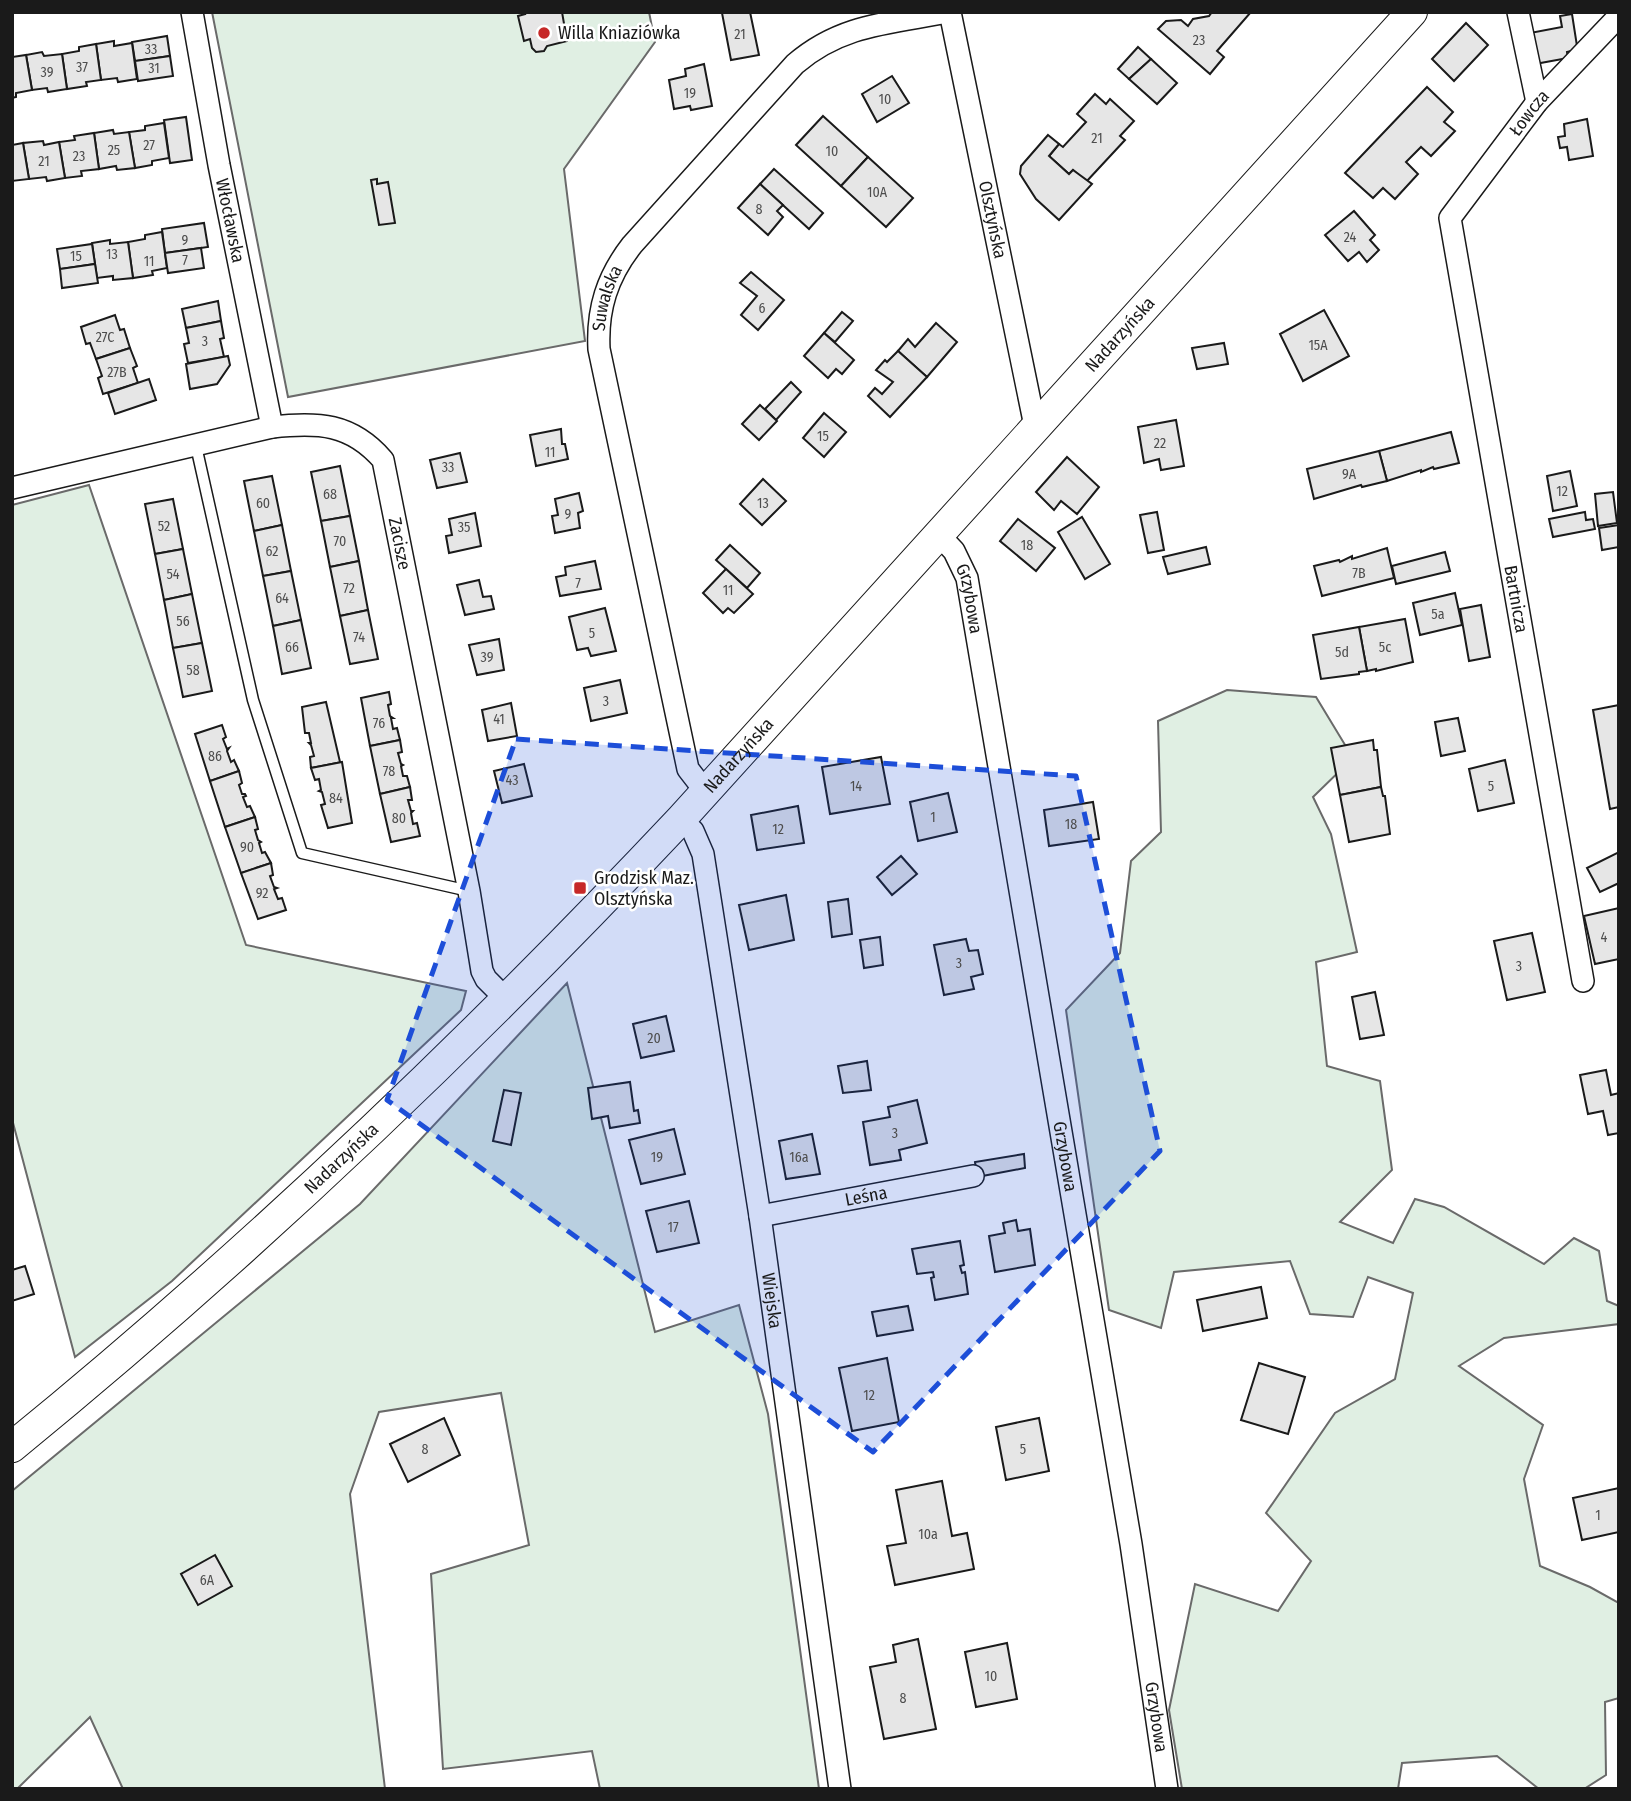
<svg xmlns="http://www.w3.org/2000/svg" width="1631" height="1801" font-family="'Fira Sans Condensed',sans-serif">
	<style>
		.green { fill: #e0efe3; stroke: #6a6a6a; stroke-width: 2 }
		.building { fill: #e6e6e6; stroke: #1a1a1a; stroke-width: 2 }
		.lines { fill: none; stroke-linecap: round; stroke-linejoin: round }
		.lane-casing { stroke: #1a1a1a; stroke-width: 13 }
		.street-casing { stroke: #1a1a1a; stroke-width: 24 }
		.secondary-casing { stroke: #1a1a1a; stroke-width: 32 }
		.lane { stroke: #fff; stroke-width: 10 }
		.street { stroke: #fff; stroke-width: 21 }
		.secondary { stroke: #fff; stroke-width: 30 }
		.marked { fill: #1d4ed8; fill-opacity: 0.2; stroke: #1d4ed8; stroke-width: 5; stroke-dasharray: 14 9; stroke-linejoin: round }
		.poi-dot { fill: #c62828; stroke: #fff; stroke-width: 2.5 }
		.labels { text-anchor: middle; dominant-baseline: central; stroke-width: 5; stroke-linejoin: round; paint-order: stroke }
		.number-label { font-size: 14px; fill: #4d4d4d }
		.poi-label { font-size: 18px; fill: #1a1a1a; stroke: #fff; text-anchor: start }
		.street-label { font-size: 18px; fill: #1a1a1a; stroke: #fff }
	</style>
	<rect width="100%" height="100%" fill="#fff"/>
	<g class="green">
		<path d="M212 12H649L655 42 564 169 585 341 288 397Z"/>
		<path d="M89 485 246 945 466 991 461 1010 172 1281 75 1357 12 1119V505Z"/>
		<path d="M1227 690 1316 697 1353 758 1313 797 1331 834 1357 952 1316 962 1327 1066 1380 1081 1392 1170 1340 1222 1393 1243 1415 1199 1444 1207 1544 1264 1574 1238 1599 1251 1607 1301 1619 1306V1324L1504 1338 1459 1366 1543 1425 1524 1479 1540 1566 1590 1587 1619 1603V1698L1605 1702 1606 1775 1584 1789H1539L1497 1756 1402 1763 1398 1789H1182L1169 1710 1195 1584 1278 1611 1311 1561 1266 1513 1335 1413 1395 1379 1413 1293 1368 1277 1353 1317 1310 1314 1290 1261 1174 1272 1161 1328 1109 1310 1066 1010 1120 953 1131 861 1161 832 1158 721Z"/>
		<path d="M567 983 655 1332 739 1305 768 1414 819 1789H600L592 1751 443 1769 431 1574 529 1545 501 1393 379 1412 350 1494 385 1789H123L90 1717 17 1789H12V1491L360 1204Z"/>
	</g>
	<g class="building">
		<path d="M524 12H562L567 41 547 46 544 51 536 52 532 48 530 39 524 41 518 16 525 14Z"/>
		<path d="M750 12 759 55 731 60 722 13Z"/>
		<path d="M1212 12H1251L1217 51 1224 57 1210 74 1158 29 1166 21 1181 20 1188 26 1193 19 1209 16Z"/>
		<path d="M1572 14 1577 46 1575 50 1567 52 1568 58 1535 64 1530 33 1562 27 1560 16Z"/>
		<path d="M1466 23 1488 45 1454 81 1432 59Z"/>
		<path d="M167 36 170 56 135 61 132 42Z"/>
		<path d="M114 41V46L132 43 137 79 118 82 117 78 101 80 96 44Z"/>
		<path d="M96 44 101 80 86 82 87 86 67 89 62 54 79 51V47Z"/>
		<path d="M1138 47 1151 59 1129 79 1118 69Z"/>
		<path d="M42 52 44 56 62 54 67 89 48 92 47 88 32 90 26 55Z"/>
		<path d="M26 55 32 90 16 93V97L12 98V57Z"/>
		<path d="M170 56 173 76 138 81 135 61Z"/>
		<path d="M1151 59 1177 83 1157 104 1129 79Z"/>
		<path d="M704 64 712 106 691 110 690 106 674 109 669 80 686 76 685 69Z"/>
		<path d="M892 76 909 103 877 122 862 94Z"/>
		<path d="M1427 87 1453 112 1444 122 1455 131 1431 156 1421 147 1406 162 1418 174 1395 199 1383 188 1373 198 1345 173Z"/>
		<path d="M1095 94 1106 104 1110 99 1134 121 1120 136 1125 140 1086 182 1073 170 1069 174 1049 156 1059 144 1063 147 1086 122 1077 114Z"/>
		<path d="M823 116 868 157 841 186 796 145Z"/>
		<path d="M186 117 192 160 170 163 164 120Z"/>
		<path d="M1587 119 1593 156 1569 160 1567 147 1560 148 1558 137 1565 136 1564 124Z"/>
		<path d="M164 123 169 158 152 161V165L135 168 129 132 145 130V126Z"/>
		<path d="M113 130 114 134 129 132 135 168 117 170 116 166 99 169 94 133Z"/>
		<path d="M94 133 99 169 81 171 82 176 65 178 59 142 75 140 74 136Z"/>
		<path d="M1048 135 1059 144 1049 156 1069 174 1073 170 1092 184 1059 220 1036 199 1020 174 1021 166Z"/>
		<path d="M43 141 44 145 59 142 65 178 47 181 46 177 29 179 23 143Z"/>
		<path d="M23 143 29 179 12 181V145Z"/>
		<path d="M868 157 913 198 886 227 841 186Z"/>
		<path d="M774 169 823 213 809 229 760 184Z"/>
		<path d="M377 179V184L388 182 395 223 379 225 371 180Z"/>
		<path d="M760 184 783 205 777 211 783 217 768 235 738 208Z"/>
		<path d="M1354 211 1375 235 1370 240 1379 250 1367 262 1359 252 1348 261 1325 235Z"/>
		<path d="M204 223 208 247 165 253 162 229Z"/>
		<path d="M162 232 167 268 152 271 153 275 133 278 128 242 145 239V235Z"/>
		<path d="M110 240V244L128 242 133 278 113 280V276L97 278 92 243Z"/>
		<path d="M92 244 95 264 60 269 57 249Z"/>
		<path d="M201 248 204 268 168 273 165 253Z"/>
		<path d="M95 264 98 283 62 288 60 269Z"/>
		<path d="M751 272 784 300 758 330 741 315 757 296 740 283Z"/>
		<path d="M218 301 221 321 186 328 182 309Z"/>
		<path d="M1324 310 1349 356 1303 381 1280 334Z"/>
		<path d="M842 312 853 321 835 342 824 333Z"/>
		<path d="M115 315 120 330 124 329 130 348 96 359 90 343 86 344 81 327Z"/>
		<path d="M221 321 224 338 220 339 224 357 188 363 184 344 189 343 186 328Z"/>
		<path d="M936 323 957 342 927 377 898 351 908 339 915 347Z"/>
		<path d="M824 333 854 360 842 374 836 369 828 378 804 356Z"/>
		<path d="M1224 343 1228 364 1197 369 1192 348Z"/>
		<path d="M130 348 137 366 133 368 138 383 103 394 98 378 102 376 96 359Z"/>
		<path d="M898 351 927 377 890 417 868 396 875 388 882 394 893 382 876 370 885 360 887 362Z"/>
		<path d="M228 356 230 365 217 384 190 389 186 364Z"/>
		<path d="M149 379 156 400 115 414 108 393Z"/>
		<path d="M791 382 801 392 776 420 765 409Z"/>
		<path d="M760 405 777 421 759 440 742 424Z"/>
		<path d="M824 413 846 432 824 457 803 438Z"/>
		<path d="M1176 420 1184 466 1161 470 1159 459 1144 463 1138 427Z"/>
		<path d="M561 429 562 444H565L568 459 536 466 530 435Z"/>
		<path d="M1451 432 1459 463 1434 469 1433 467 1421 472V470L1387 481 1379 451Z"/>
		<path d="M1379 451 1387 481 1362 487 1361 485 1314 499 1307 469Z"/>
		<path d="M460 453 467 482 437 488 430 460Z"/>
		<path d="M1067 457 1099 487 1077 514 1061 501 1054 510 1036 492Z"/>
		<path d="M340 466 350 516 321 521 311 472Z"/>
		<path d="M1570 471 1577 506 1553 511 1547 476Z"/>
		<path d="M272 476 282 525 254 531 244 481Z"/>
		<path d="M763 479 786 501 762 525 740 504Z"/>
		<path d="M1613 492 1617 523 1598 526 1595 494Z"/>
		<path d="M579 493 583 511 578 513 580 528 555 533 552 516 558 515 555 499Z"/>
		<path d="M173 499 183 549 155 554 145 504Z"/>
		<path d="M1157 512 1164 550 1148 553 1140 515Z"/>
		<path d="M1585 512 1586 520 1593 519 1595 529 1553 537 1549 519Z"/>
		<path d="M475 513 481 546 449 553 446 536 452 535 449 519Z"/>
		<path d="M350 516 359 561 330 567 321 521Z"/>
		<path d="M1082 517 1110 564 1085 579 1058 532Z"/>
		<path d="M1018 519 1055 548 1036 571 1000 541Z"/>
		<path d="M282 525 291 571 263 576 254 531Z"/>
		<path d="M1619 525V547L1602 550 1599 528Z"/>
		<path d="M730 545 760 573 747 588 716 560Z"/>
		<path d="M1206 547 1210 564 1168 574 1163 557Z"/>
		<path d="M1387 548 1394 578 1322 596 1314 566 1339 560 1340 562 1352 556V559Z"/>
		<path d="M183 549 192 594 164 600 155 554Z"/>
		<path d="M1445 552 1450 571 1396 584 1392 566Z"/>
		<path d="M359 561 368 610 340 616 330 567Z"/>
		<path d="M595 561 601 589 560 596 556 577 566 575 565 567Z"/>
		<path d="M726 569 753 594 734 613 728 608 723 613 703 593Z"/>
		<path d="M291 571 301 620 273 626 263 576Z"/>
		<path d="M479 580 483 597 491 596 494 609 465 615 457 585Z"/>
		<path d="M1455 593 1462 625 1420 635 1413 603Z"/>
		<path d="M192 594 202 643 173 648 164 600Z"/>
		<path d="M1481 605 1490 657 1469 661 1460 609Z"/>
		<path d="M605 608 616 651 591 656 588 648 577 650 569 617Z"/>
		<path d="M368 610 378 659 350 664 340 616Z"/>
		<path d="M1405 619 1413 662 1376 671V669L1367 671 1359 627Z"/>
		<path d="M301 620 311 668 282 674 273 626Z"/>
		<path d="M1359 627 1367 671 1359 672V674L1321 679 1313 635Z"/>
		<path d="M499 639 504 670 477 675 469 645Z"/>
		<path d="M202 643 212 691 183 697 173 648Z"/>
		<path d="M620 680 627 713 591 721 584 688Z"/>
		<path d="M389 692 391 704 388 705 390 716 393 718H391L393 729 397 728 400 740 370 746 361 698Z"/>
		<path d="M326 702 340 762H342L311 768 310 757 314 756 311 745 309 743H311L309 733H305L302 707Z"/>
		<path d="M511 703 517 736 488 741 482 710Z"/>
		<path d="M1619 705V807L1610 809 1593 710Z"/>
		<path d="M1458 718 1465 751 1441 756 1435 722Z"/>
		<path d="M222 725 226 737 223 739 227 749 229 748 227 751 231 762 234 760 239 771 210 781 195 734Z"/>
		<path d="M400 740 402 752 398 753 401 764 403 765 401 766 403 776H407L410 787 380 794 370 746Z"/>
		<path d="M1373 740 1374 750H1377L1381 787 1340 795 1331 748Z"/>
		<path d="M881 757 890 804 830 814 822 767Z"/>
		<path d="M1505 760 1514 803 1478 811 1469 769Z"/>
		<path d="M342 762 352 823 328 828 321 805 325 804 322 792 319 791 321 790 319 779 315 780 311 768Z"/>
		<path d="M524 764 532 796 502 803 494 771Z"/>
		<path d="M239 771 242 783 239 785 242 794H245L246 796 243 797 247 807 250 806 255 817 225 827 210 781Z"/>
		<path d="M410 787 412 800H408L411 811H413L411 813 413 824 417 823 420 836 391 842 380 794Z"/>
		<path d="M1381 787 1383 796H1385L1390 834 1349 842 1340 795Z"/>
		<path d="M948 793 957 832 918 841 910 802Z"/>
		<path d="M1093 802 1099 839 1049 846 1044 810Z"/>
		<path d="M798 806 804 843 757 850 751 815Z"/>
		<path d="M255 817 258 829 255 830 258 840 261 842 259 843 262 853 265 852 271 863 241 873 225 827Z"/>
		<path d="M1619 852V883L1600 892 1587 868Z"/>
		<path d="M901 856 917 874 892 895 877 877Z"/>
		<path d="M271 863 273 875 270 876 274 887 277 888 274 889 278 899 282 898 286 910 258 919 241 873Z"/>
		<path d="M786 895 794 940 749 950 739 905Z"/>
		<path d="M848 899 852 934 832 937 828 902Z"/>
		<path d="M1619 908V959L1595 964 1584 916Z"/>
		<path d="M1532 933 1545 992 1507 1000 1494 941Z"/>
		<path d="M880 937 883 965 864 968 860 940Z"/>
		<path d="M966 939 969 951 978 950 983 974 971 977 974 989 944 995 934 945Z"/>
		<path d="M1375 992 1384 1035 1360 1039 1352 997Z"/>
		<path d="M666 1016 674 1051 641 1058 633 1024Z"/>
		<path d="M867 1061 871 1090 843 1093 838 1066Z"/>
		<path d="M1606 1070 1611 1095 1619 1093V1133L1608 1135 1603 1111 1588 1114 1580 1075Z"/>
		<path d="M630 1082 634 1111 638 1110 640 1123 610 1128 608 1116 592 1119 588 1088Z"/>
		<path d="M504 1090 521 1093 511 1145 493 1141Z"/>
		<path d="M917 1100 927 1143 899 1150 901 1160 870 1165 863 1122 890 1117 888 1107Z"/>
		<path d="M674 1129 685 1174 641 1184 629 1140Z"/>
		<path d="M812 1134 820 1174 786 1179 779 1141Z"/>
		<path d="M1024 1154 1025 1168 977 1177 975 1162Z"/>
		<path d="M689 1201 699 1243 657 1252 646 1211Z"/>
		<path d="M1016 1220 1018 1231 1030 1229 1035 1265 995 1272 989 1236 1005 1233 1003 1223Z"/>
		<path d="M960 1241 964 1265 960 1266 962 1273 965 1272 968 1294 935 1300 931 1278 934 1277 933 1272 917 1274 912 1249Z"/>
		<path d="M25 1266 34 1294 12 1301V1270Z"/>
		<path d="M1261 1287 1267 1318 1203 1331 1197 1300Z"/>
		<path d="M908 1306 913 1330 877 1336 872 1312Z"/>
		<path d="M887 1358 899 1422 852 1431 839 1368Z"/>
		<path d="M1259 1363 1305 1377 1288 1434 1241 1420Z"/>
		<path d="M444 1418 460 1455 408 1482 390 1444Z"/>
		<path d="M1039 1418 1049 1471 1006 1480 996 1427Z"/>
		<path d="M942 1481 952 1536 967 1533 974 1569 895 1585 887 1546 906 1543 896 1490Z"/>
		<path d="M1619 1488V1532L1582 1540 1573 1498Z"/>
		<path d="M215 1555 232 1586 198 1605 181 1574Z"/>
		<path d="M918 1639 936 1729 884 1739 870 1667 896 1662 893 1645Z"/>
		<path d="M1007 1643 1017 1699 976 1707 965 1652Z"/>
	</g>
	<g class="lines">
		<defs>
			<path id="lane" d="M196 446 253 700 302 853 469 891"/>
			<g id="street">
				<path id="s1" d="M192 12 219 165 272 427"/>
				<path id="s2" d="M950 12 1035 426"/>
				<path d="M1518 12 1537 102"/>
				<path id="s3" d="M12 488 272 427C318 422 351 423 383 460L469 891 482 971 486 979 507 1000"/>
				<path id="s4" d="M938 534 954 551 967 578 1131 1544 1167 1789"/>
				<path id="s5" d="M705 791 688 769 599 349C597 309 607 277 632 245L795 64C841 24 891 23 948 12"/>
				<path id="s6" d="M681 819 693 831 703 854 760 1216 840 1789"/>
				<path id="s7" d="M1583 981 1450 218 1537 102 1619 16"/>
				<path id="s8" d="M760 1216 973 1176"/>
			</g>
			<g id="secondary">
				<path id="s9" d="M12 1447C250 1253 471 1042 681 819L1412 12"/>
			</g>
		</defs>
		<use href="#lane" class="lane-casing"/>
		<use href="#street" class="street-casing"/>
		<use href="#secondary" class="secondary-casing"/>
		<use href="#lane" class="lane"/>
		<use href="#street" class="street"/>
		<use href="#secondary" class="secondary"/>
	</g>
	<path class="marked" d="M516 739 1076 776 1160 1151 873 1452 387 1100Z"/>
	<g class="poi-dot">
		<circle cx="544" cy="33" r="7"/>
		<rect x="573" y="881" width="14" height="14" rx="3.5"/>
	</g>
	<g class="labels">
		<g class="number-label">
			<text x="740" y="34">21</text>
			<text x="1199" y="40">23</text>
			<text x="151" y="49">33</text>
			<text x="82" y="67">37</text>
			<text x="154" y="68">31</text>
			<text x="47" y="72">39</text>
			<text x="690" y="93">19</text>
			<text x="885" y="99">10</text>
			<text x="1097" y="138">21</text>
			<text x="149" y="145">27</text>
			<text x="114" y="150">25</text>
			<text x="832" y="151">10</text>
			<text x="79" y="156">23</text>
			<text x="44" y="161">21</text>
			<text x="877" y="192">10A</text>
			<text x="759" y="209">8</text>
			<text x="1350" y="237">24</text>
			<text x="185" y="240">9</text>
			<text x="112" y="254">13</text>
			<text x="76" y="256">15</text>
			<text x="185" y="260">7</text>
			<text x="149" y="261">11</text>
			<text x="762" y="308">6</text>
			<text x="105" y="337">27C</text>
			<text x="205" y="341">3</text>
			<text x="1318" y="345">15A</text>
			<text x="117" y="372">27B</text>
			<text x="823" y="436">15</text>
			<text x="1160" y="443">22</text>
			<text x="550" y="452">11</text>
			<text x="448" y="467">33</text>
			<text x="1349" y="474">9A</text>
			<text x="1562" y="491">12</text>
			<text x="330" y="494">68</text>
			<text x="263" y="503">60</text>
			<text x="763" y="503">13</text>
			<text x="568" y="514">9</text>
			<text x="164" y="526">52</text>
			<text x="464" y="527">35</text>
			<text x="340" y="541">70</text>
			<text x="1027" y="545">18</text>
			<text x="272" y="551">62</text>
			<text x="1359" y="573">7B</text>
			<text x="173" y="574">54</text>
			<text x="578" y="583">7</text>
			<text x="349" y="588">72</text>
			<text x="728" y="590">11</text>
			<text x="282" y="598">64</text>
			<text x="1438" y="614">5a</text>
			<text x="183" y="621">56</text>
			<text x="592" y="633">5</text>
			<text x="359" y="637">74</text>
			<text x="292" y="647">66</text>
			<text x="1385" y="647">5c</text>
			<text x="1342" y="652">5d</text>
			<text x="487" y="657">39</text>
			<text x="193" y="670">58</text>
			<text x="606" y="701">3</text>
			<text x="499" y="719">41</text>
			<text x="379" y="723">76</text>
			<text x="215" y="756">86</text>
			<text x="389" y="771">78</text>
			<text x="512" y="780">43</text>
			<text x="856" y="786">14</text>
			<text x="1491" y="786">5</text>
			<text x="336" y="798">84</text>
			<text x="933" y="817">1</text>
			<text x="399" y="818">80</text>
			<text x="1071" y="824">18</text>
			<text x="778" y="829">12</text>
			<text x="247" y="847">90</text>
			<text x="262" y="893">92</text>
			<text x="1604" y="937">4</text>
			<text x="959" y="963">3</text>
			<text x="1519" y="966">3</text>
			<text x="654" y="1038">20</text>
			<text x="895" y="1133">3</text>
			<text x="657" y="1157">19</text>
			<text x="799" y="1157">16a</text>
			<text x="673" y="1227">17</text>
			<text x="869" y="1395">12</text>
			<text x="425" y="1449">8</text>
			<text x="1023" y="1449">5</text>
			<text x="1598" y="1515">1</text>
			<text x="928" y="1534">10a</text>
			<text x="207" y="1580">6A</text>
			<text x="991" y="1676">10</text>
			<text x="903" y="1698">8</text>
		</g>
		<g class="poi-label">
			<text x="558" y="33">Willa Kniaziówka</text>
			<text x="594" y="878">Grodzisk Maz.<tspan x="594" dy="21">Olsztyńska</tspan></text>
		</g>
		<g class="street-label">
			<text stroke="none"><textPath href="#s7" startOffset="906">Łowcza</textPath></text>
			<text stroke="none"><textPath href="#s2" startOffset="212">Olsztyńska</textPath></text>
			<text stroke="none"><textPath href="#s1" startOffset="212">Włocławska</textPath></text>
			<text stroke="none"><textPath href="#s5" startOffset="509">Suwalska</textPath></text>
			<text stroke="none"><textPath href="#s9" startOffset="1572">Nadarzyńska</textPath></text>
			<text stroke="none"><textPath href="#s3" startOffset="474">Zacisze</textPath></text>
			<text stroke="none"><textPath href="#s4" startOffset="74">Grzybowa</textPath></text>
			<text transform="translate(1516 599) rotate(80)">Bartnicza</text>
			<text stroke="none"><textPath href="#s9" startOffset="1004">Nadarzyńska</textPath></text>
			<text stroke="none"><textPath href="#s4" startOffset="640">Grzybowa</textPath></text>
			<text stroke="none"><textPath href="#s9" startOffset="438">Nadarzyńska</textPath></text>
			<text stroke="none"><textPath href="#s8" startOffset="108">Leśna</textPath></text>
			<text stroke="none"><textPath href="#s6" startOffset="494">Wiejska</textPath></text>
			<text stroke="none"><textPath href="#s4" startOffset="1208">Grzybowa</textPath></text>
		</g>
	</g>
	<rect width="1631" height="1801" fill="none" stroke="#1a1a1a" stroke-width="28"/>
</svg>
